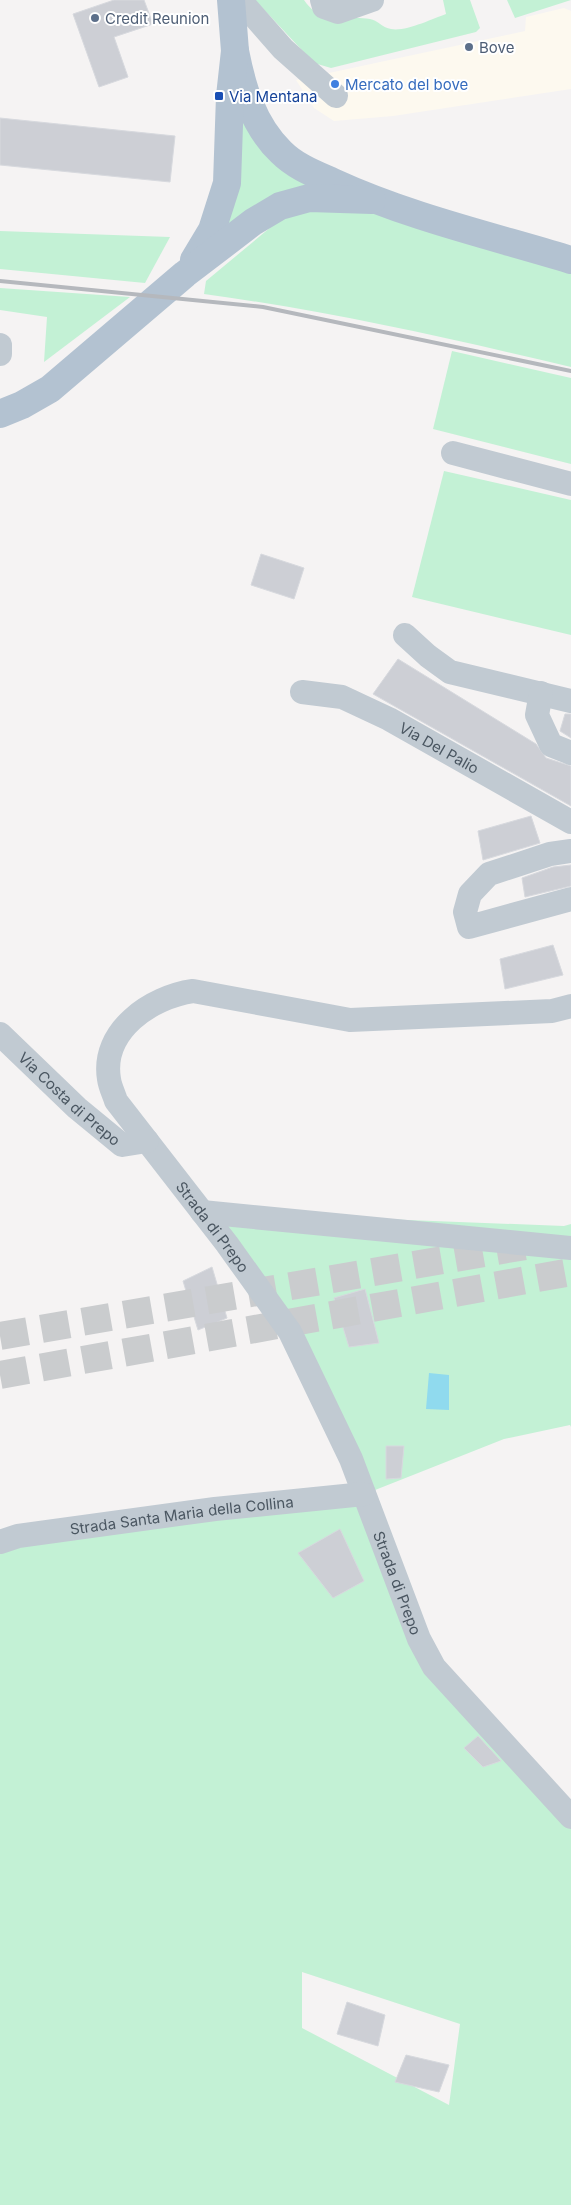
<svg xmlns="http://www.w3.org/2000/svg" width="571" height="2205" font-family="Inter,sans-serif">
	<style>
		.commercial { fill: #fdf9ef }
		.green { fill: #c3f1d5; fill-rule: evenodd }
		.water { fill: #90daee }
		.building { fill: #cdcfd5; stroke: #d7d9de }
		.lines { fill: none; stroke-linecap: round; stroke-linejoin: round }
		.highway-tunnel { stroke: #caccce; stroke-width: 28; stroke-dasharray: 28 14; stroke-linecap: butt }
		.minor { stroke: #c1cad2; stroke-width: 24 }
		.major { stroke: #b3c2d1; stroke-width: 28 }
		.rail { stroke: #b5b8bd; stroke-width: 4 }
		.service-dot { fill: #5c6f8a; stroke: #fff; stroke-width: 2 }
		.shop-dot { fill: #3f7fe0; stroke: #fff; stroke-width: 2 }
		.transit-dot { fill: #1a4fb4; stroke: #fff; stroke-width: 2 }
		.labels { text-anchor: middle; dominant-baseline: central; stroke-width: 4; stroke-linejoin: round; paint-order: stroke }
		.service-label { font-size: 15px; fill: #4e5e75; stroke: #fff; text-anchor: start }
		.shop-label { font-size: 15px; fill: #366cbe; stroke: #fff; text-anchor: start }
		.transit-label { font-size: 15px; fill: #164399; stroke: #fff; text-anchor: start }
		.street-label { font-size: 15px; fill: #4a5661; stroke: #fff }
	</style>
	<rect width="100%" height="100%" fill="#f5f3f3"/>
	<path class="commercial" d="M564 8 571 11V89L393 116 334 121 314 108 296 80 525 31 526 17Z"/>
	<g class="green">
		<path d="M255 0H304C323 27 343 15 370 19 377 20 383 28 391 29 405 32 432 19 446 14L443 0H470L480 28 476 32 331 68 314 63Z"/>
		<path d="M507 0H571L515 18Z"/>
		<path d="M236 91 319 185 213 242Z"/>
		<path d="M295 207 405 216 571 264V367C449 338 329 311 204 294L206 281Z"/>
		<path d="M0 231 170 237 145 283 0 269Z"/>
		<path d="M0 288 130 297 44 362 47 317 0 310Z"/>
		<path d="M452 351 571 378V464L433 429Z"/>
		<path d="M444 471 571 500V635L412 597Z"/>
		<path d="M202 1212 564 1226 571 1224V1427L570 1425 504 1439 365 1494 419 1639 571 1817V2205H0V1542L364 1494 290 1332ZM302 1972 460 2024 449 2105 302 2028Z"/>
	</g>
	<path class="water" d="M429 1373 449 1375V1410L426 1409Z"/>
	<g class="building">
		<path d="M114 0H144L153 24 114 37 128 77 99 87 73 14Z"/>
		<path d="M0 118 175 136 170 182 0 165Z"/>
		<path d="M261 554 304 568 294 599 251 585Z"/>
		<path d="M398 659 536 744 546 758 571 766V806L373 694Z"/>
		<path d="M565 714H571V738L560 731Z"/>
		<path d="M531 816 540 843 483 860 478 831Z"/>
		<path d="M571 865V886L525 897 522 878 553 867Z"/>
		<path d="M553 945 563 975 505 989 500 959Z"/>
		<path d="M212 1267 227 1318 198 1330 183 1281Z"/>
		<path d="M365 1289 379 1343 349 1347 334 1298Z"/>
		<path d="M386 1446H404L401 1478 386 1479Z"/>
		<path d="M340 1529 364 1581 333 1598 298 1553Z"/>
		<path d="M478 1736 501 1761 483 1767 464 1748Z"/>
		<path d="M347 2002 385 2015 378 2046 337 2034Z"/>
		<path d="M406 2055 449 2065 439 2092 395 2082Z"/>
	</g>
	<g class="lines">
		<g class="highway-tunnel">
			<path d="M0 1336 525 1246"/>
			<path d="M0 1375 571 1272"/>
		</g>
		<g class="minor">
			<path d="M240 0 283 49 336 96"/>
			<path d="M322 0 324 7 338 12 372 0"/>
			<path d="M0 345V354"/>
			<path d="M453 453 571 484"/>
			<path d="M405 635 428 656 450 672 571 701"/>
			<path id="s1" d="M302 692 342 697 389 719 571 822"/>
			<path d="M541 693 537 715 551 745 571 753"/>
			<path d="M571 851 550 854 489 874 470 894 465 912 469 927 571 899"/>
			<path id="s2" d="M571 1006 552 1011 350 1020 193 991C151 997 101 1031 109 1079 110 1087 114 1094 116 1101L227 1244 290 1332 351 1459 419 1639 434 1667 571 1817"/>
			<path id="s3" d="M0 1034 77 1108 122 1145 147 1141"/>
			<path d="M202 1212 571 1248"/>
			<path id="s4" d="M0 1542 18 1536 215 1509 364 1494"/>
		</g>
		<g class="major">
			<path d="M235 51C242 87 253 125 281 152 296 167 315 174 333 182 409 217 492 236 571 260"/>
			<path d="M194 260 212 230 227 183 230 96 235 51 231 0"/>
			<path d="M0 414 22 405 50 389 185 274 253 222 280 206 309 198 372 200"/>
		</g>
		<path class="rail" d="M0 281 263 307 571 371"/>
	</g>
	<g class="service-dot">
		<circle cx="95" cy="18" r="5"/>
		<circle cx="469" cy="47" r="5"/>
	</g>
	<circle class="shop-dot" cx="335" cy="84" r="5"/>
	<rect class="transit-dot" x="214" y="91" width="10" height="10" rx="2.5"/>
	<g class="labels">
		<g class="service-label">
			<text x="105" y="18">Credit Reunion</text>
			<text x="479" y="47">Bove</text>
		</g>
		<g class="shop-label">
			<text x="345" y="84">Mercato del bove</text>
		</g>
		<g class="transit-label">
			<text x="229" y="96">Via Mentana</text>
		</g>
		<g class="street-label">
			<text stroke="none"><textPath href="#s1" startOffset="150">Via Del Palio</textPath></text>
			<text stroke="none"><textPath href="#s3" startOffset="95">Via Costa di Prepo</textPath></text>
			<text stroke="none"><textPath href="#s2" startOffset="698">Strada di Prepo</textPath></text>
			<text stroke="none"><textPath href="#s4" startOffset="184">Strada Santa Maria della Collina</textPath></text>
			<text stroke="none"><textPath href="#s2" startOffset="1102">Strada di Prepo</textPath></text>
		</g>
	</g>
</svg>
